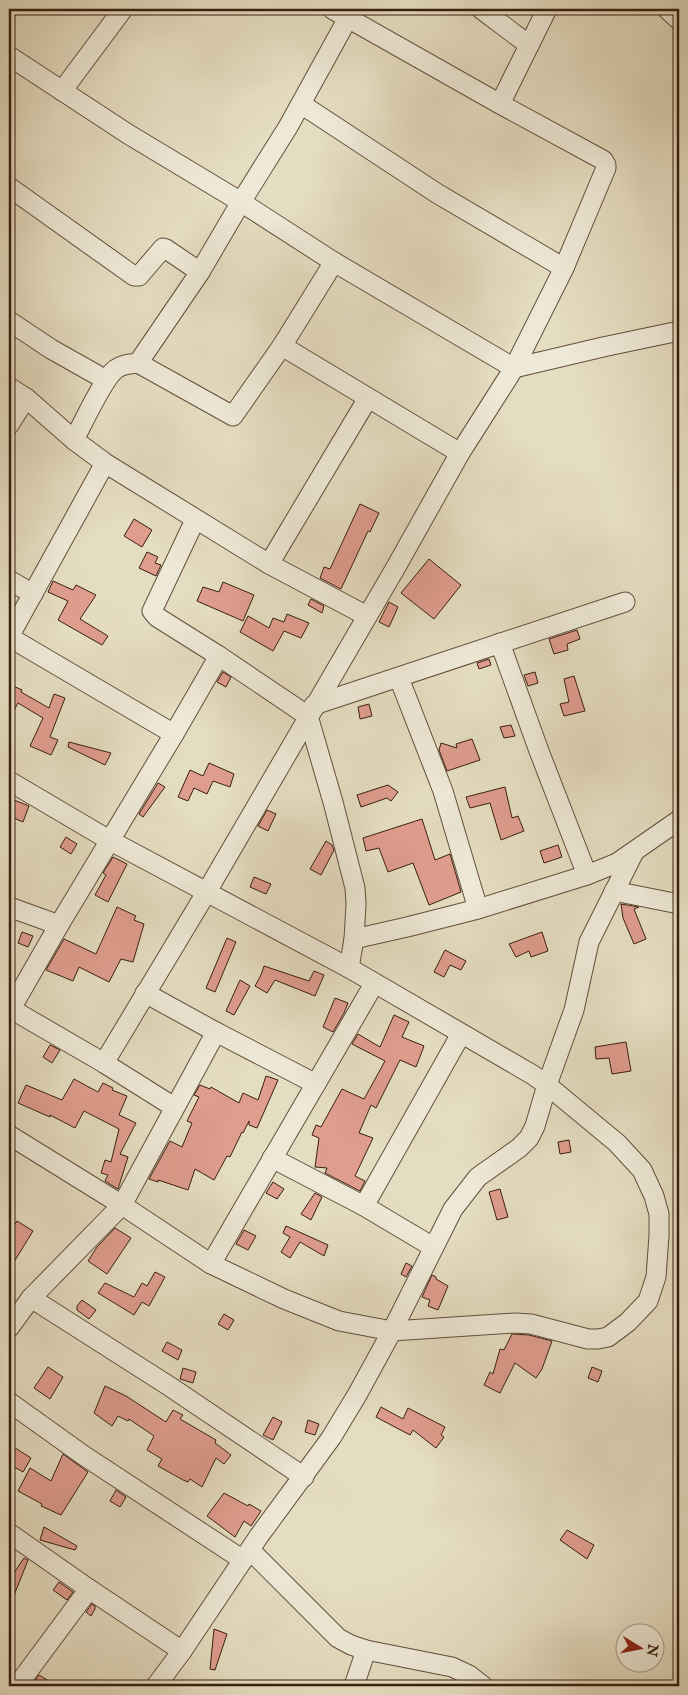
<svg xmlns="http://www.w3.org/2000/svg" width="688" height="1695" font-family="'IM FELL English',serif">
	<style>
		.building { fill: #df9d8e; stroke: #381f0f }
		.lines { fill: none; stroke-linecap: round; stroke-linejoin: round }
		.minor-casing { stroke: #634e3c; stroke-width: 21 }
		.minor { stroke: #eee9d7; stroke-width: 19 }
	</style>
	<rect width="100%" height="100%" fill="#e5ddc1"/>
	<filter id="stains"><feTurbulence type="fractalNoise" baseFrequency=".004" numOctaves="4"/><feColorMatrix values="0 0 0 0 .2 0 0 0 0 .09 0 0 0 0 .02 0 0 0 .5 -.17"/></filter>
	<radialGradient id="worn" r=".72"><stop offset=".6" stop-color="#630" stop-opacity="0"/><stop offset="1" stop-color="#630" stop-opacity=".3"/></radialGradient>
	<g class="building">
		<path d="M360 504 379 513 370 532 368 531 341 589 320 578 324 567 330 569Z"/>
		<path d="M134 519 152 530 142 547 124 536Z"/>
		<path d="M147 552 158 557 155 563 161 565 156 576 139 568Z"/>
		<path d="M429 559 461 585 434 619 401 593Z"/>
		<path d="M53 581 73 590 76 585 96 595 80 619 108 636 102 645 58 620 68 601 48 592Z"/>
		<path d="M223 582 254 595 243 621 197 601 203 587 219 592Z"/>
		<path d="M311 599 324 606 322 613 308 605Z"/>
		<path d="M389 602 398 607 389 627 379 622Z"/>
		<path d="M287 614 309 623 301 638 284 631 273 651 240 632 248 616 269 628 273 618 284 622Z"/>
		<path d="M577 630 580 639 567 644 568 650 554 654 549 639Z"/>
		<path d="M489 659 491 665 479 669 477 663Z"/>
		<path d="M223 672 231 677 226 687 217 682Z"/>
		<path d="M535 672 538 683 528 686 524 675Z"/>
		<path d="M574 676 585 711 564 716 560 704 569 702 564 679Z"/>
		<path d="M9 684 22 690 21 692 49 708 54 694 65 698 50 737 58 740 51 755 30 746 43 718 18 703 9 720Z"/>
		<path d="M369 704 372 716 360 719 358 707Z"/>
		<path d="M511 725 515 736 504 738 500 727Z"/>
		<path d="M472 739 480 760 447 771 439 750 441 743 457 748 456 744Z"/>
		<path d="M69 742 111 753 105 765 68 747Z"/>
		<path d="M209 763 234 774 230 787 213 781 207 794 194 788 188 801 178 797 190 770 203 776Z"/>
		<path d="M158 783 165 787 143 817 139 814Z"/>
		<path d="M388 785 398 792 391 801 387 798 361 807 357 795Z"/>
		<path d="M505 787 512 818 518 816 524 831 501 840 490 803 470 808 466 797Z"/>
		<path d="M9 798 29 806 23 822 9 816Z"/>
		<path d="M267 810 276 814 268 831 258 826Z"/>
		<path d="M422 819 435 860 450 854 461 892 429 905 413 863 388 872 379 848 366 851 363 838Z"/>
		<path d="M66 837 77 844 71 854 60 847Z"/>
		<path d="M326 841 332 845 334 850 321 875 310 869Z"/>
		<path d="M558 845 562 857 544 863 540 851Z"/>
		<path d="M113 857 127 864 108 902 95 895 106 875 103 873Z"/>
		<path d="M254 877 271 884 266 894 250 887Z"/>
		<path d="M621 904 639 907 634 909 646 939 634 944 623 918Z"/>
		<path d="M117 907 136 916 134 920 144 924 133 962 121 959 109 982 79 967 73 981 46 970 64 939 96 954Z"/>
		<path d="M22 932 33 936 28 947 18 943Z"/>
		<path d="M542 932 548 951 531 957 529 951 516 957 509 944Z"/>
		<path d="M227 938 236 942 215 992 206 988Z"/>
		<path d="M445 950 466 961 461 970 450 965 444 977 434 972Z"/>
		<path d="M264 966 309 981 314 971 324 975 315 996 275 980 267 993 255 986 261 975Z"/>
		<path d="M240 980 250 986 234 1015 226 1011Z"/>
		<path d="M335 998 348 1003 344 1013 333 1032 323 1027Z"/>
		<path d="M394 1015 409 1022 402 1037 424 1046 416 1067 400 1060 376 1108 371 1105 359 1133 373 1138 355 1176 365 1181 360 1191 325 1173 327 1168 315 1167 319 1138 312 1135 316 1125 321 1127 342 1089 364 1099 385 1061 352 1044 358 1034 380 1047Z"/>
		<path d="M626 1042 631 1071 612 1074 609 1058 596 1059 595 1047Z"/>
		<path d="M50 1045 60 1050 52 1063 43 1057Z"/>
		<path d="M266 1076 278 1080 257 1128 249 1125V1121L243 1133 242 1132 230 1157 227 1156 214 1180 195 1169 188 1190 158 1180V1182L149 1179 170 1141 182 1147 192 1123 187 1121 199 1097 194 1095 200 1085 210 1089 211 1087 239 1103 243 1093 258 1100Z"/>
		<path d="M74 1079 98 1092 103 1083 113 1088 112 1090 127 1096 119 1115 136 1123 120 1154 128 1157 118 1189 105 1181 108 1175 101 1173 105 1160 111 1162 119 1129 84 1111 75 1128 50 1115V1117L18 1103 26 1085 62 1100Z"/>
		<path d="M569 1140 571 1152 560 1154 558 1142Z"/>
		<path d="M273 1182 284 1189 277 1199 266 1193Z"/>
		<path d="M500 1189 508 1217 497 1220 489 1192Z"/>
		<path d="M315 1193 322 1197 311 1220 301 1214Z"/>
		<path d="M17 1221 33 1231 9 1270V1234Z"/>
		<path d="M286 1226 328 1245 324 1256 300 1242 290 1258 281 1252 290 1237 283 1233Z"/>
		<path d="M115 1228 131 1238 107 1274 88 1261 97 1247Z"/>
		<path d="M244 1230 256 1236 248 1250 236 1244Z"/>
		<path d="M406 1263 412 1266 406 1277 401 1274Z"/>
		<path d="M155 1272 165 1277 149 1306 142 1302 134 1315 98 1293 105 1283 134 1297 142 1283 147 1286Z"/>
		<path d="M432 1275 436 1277V1279L448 1286 438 1310 428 1306 430 1300 422 1297Z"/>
		<path d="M82 1300 96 1310 89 1319 77 1310V1306Z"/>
		<path d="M224 1314 234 1320 228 1330 218 1324Z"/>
		<path d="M512 1334 529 1335 552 1341 542 1369 536 1378 515 1363 500 1393 484 1385 490 1372 493 1374 500 1349 504 1350Z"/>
		<path d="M167 1342 182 1350 178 1360 162 1351Z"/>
		<path d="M48 1367 63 1377 50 1399 34 1388Z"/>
		<path d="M592 1367 602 1371 598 1382 588 1378Z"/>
		<path d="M183 1368 196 1372 193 1383 180 1379Z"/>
		<path d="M105 1386 126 1396 166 1422 173 1410 183 1415 180 1419 216 1440 215 1443 231 1455 224 1464 216 1458 202 1487 190 1479 188 1482 183 1480 158 1466 162 1459 147 1450 154 1436 129 1419 128 1421 118 1416 112 1426 94 1413Z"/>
		<path d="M381 1407 403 1419 408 1408 445 1427 441 1435 444 1437 436 1448 413 1430 410 1435 376 1417Z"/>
		<path d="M273 1417 282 1422 273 1440 263 1435Z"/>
		<path d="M308 1420 319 1424 315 1435 305 1432Z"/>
		<path d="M9 1444 31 1458 23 1472 9 1464Z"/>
		<path d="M63 1454 88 1472 61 1515 41 1506 42 1504 18 1491 30 1468 51 1481Z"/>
		<path d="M116 1490 126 1497 120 1507 110 1501Z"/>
		<path d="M224 1493 248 1506 249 1504 261 1511 251 1526 244 1521 235 1537 207 1516Z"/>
		<path d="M44 1527 77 1546 75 1550 40 1540Z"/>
		<path d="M567 1530 594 1545 587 1559 560 1540Z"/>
		<path d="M24 1558 28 1560 9 1608V1580Z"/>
		<path d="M59 1582 73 1592 67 1600 53 1590Z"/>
		<path d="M92 1604 95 1606V1609L91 1616 86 1612Z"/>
		<path d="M214 1629 227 1634 215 1670 210 1669Z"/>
		<path d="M39 1675 57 1686H31Z"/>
	</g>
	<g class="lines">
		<defs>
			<g id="minor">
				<path d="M332 9 500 104"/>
				<path d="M481 9 529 45"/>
				<path d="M667 9 679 20"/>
				<path d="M9 56 128 134 241 202 334 262 514 368 603 347 679 331"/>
				<path d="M62 91 123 9"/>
				<path d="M301 104 438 194 564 268"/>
				<path d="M9 187 134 276H139L163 248 166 249 200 272"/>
				<path d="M9 321 51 349 106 380"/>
				<path d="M282 346 460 453"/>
				<path d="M138 363 233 416 282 346 334 262"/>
				<path d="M9 387 26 398 74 440 105 463 269 564 367 616"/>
				<path d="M9 425 26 398"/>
				<path d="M74 440C82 425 104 377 116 369 123 364 130 364 138 363L200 272 241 202 288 127 353 9"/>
				<path d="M195 520 152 611 157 617 219 656 308 716 333 802 355 888 356 904 354 939 349 968"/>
				<path d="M269 564 368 398"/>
				<path d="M9 580 33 594"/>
				<path d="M9 637 105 463"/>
				<path d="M9 637 174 734"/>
				<path d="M500 643 539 751 587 875"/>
				<path d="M399 678 443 791 478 909"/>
				<path d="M314 705 625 602"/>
				<path d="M9 781 109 840 349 968 533 1075 547 1085 617 1143 642 1170 654 1196 659 1214V1236L656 1277 648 1301 628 1322 608 1337 598 1339H588L531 1324 515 1323 392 1331 339 1321 284 1299 211 1264 122 1205 9 1135"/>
				<path d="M614 891 679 904"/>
				<path d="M9 907 59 925"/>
				<path d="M354 939 407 927 478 909 587 875 617 863 679 820"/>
				<path d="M145 993 216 1032 316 1084"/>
				<path d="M11 1009 104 1063 174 1107"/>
				<path d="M9 1012 59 925 174 734 219 656"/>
				<path d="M104 1063 206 893 396 567 460 453 514 368 564 268 606 168V165L603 160 500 104 547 9"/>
				<path d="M272 1158 364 1206 461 1034"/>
				<path d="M364 1206 433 1247"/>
				<path d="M211 1264 374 984"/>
				<path d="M31 1298 169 1386 304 1477"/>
				<path d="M9 1328 31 1298 122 1205 216 1032"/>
				<path d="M9 1402 83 1455 243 1560"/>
				<path d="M9 1533 89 1589"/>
				<path d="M250 1550 338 1638 351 1645 366 1650 452 1667 469 1675 483 1686"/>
				<path d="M17 1686 89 1589 182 1651"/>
				<path d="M156 1686 182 1651 259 1536 331 1438 357 1395 392 1331 453 1209 478 1177 519 1148 529 1138 535 1126 547 1085 574 1010 589 942 634 852"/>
				<path d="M354 1686 366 1650"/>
			</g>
		</defs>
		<use href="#minor" class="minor-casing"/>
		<use href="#minor" class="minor"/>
	</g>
	<rect width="688" height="1695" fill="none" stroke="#e5ddc1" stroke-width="30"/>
	<rect x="10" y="10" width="668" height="1675" fill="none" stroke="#381f0f" stroke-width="2.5"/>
	<rect x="15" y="15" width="658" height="1665" fill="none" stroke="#381f0f"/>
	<g transform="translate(640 1648) rotate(100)"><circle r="24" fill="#eee9d7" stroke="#a59887"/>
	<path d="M0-4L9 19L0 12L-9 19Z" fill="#8f2418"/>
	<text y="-8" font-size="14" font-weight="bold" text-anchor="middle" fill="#381f0f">N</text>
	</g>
	<rect width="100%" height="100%" filter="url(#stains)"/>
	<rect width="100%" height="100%" fill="url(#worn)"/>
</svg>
